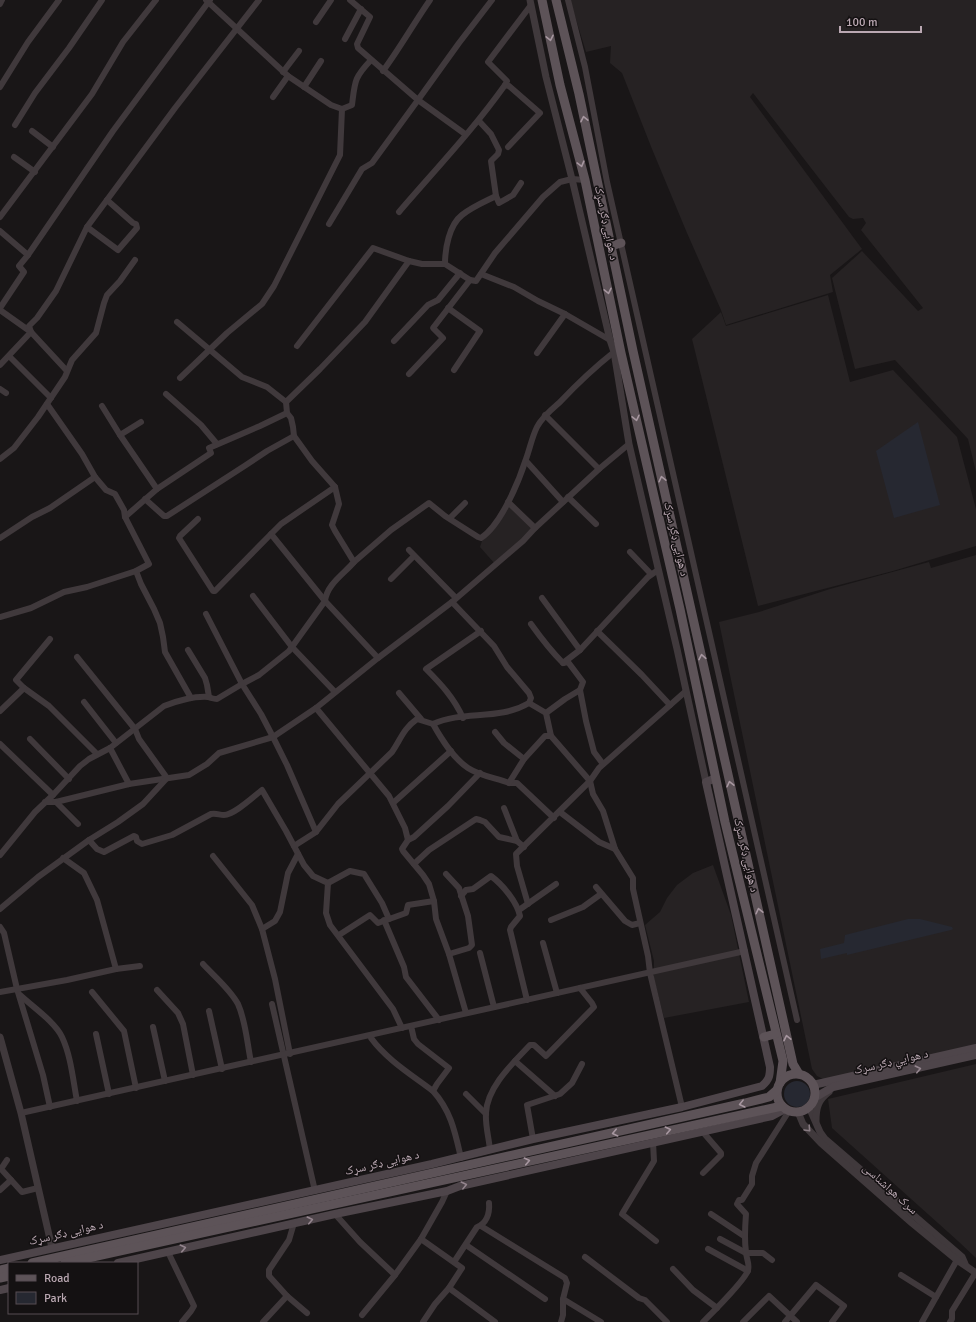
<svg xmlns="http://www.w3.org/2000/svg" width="976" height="1322" font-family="Signika,'Noto Naskh Arabic',sans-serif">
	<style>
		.built { fill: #262223 }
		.green { fill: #262831 }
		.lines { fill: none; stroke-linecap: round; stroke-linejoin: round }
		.minor { stroke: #40393c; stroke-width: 6 }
		.tertiary { stroke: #40393c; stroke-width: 7 }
		.secondary { stroke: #4e454a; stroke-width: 8 }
		.primary { stroke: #5d5358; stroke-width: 9 }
		.oneway { stroke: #a797a0 }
		.oneway2 { stroke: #94858e }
		.oneway3 { stroke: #897c83 }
		.labels { text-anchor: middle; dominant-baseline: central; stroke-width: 3; stroke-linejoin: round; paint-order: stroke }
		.street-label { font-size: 12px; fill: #baa8b2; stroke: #141112 }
	</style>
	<rect width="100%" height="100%" fill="#191617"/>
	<g class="built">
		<path d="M570 0H976V472L968 439 895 360 855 369 832 278 862 251 918 311 923 308 861 230 866 223 863 218 853 219 849 217 753 93 750 97 862 249 830 275 833 292 726 325 721 310 687 233 652 149 622 73 610 63 611 46 586 52Z"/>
		<path d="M828 295 850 382 893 370 957 437 976 509V546L893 571 758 606 692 339 721 312 726 326Z"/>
		<path d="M508 505 534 529 495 564 480 547 482 541 494 526Z"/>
		<path d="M976 555V1045L825 1080 817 1076 812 1069 719 622 759 612 830 589 929 562 931 568Z"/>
		<path d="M713 865 731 915 749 1002 664 1018 654 979V961L645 925 660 912 667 898 677 885 693 873Z"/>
		<path d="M976 1064V1258L958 1241 832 1128 828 1099Z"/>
	</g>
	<g class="green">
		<path d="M918 422 940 505 894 518 876 451Z"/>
		<path d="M908 919H920L952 927 953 929 951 930 847 955V953L821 959 820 949 844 943 845 935Z"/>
		<circle cx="797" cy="1094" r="13"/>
	</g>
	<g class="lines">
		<g class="minor">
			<path d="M206 0 288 76 331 105 342 109 352 105C355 81 354 78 371 60"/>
			<path d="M350 0 370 17 357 44 358 48 418 100 459 43 492 0"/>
			<path d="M568 0 585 67 607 182 797 1020"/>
			<path d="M0 4 2 0"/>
			<path d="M316 22 331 0"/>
			<path d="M345 39 361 9"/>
			<path d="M383 71C400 48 414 23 430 0"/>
			<path d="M283 72 299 51"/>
			<path d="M505 85 509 86 540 113 508 147"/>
			<path d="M0 87 28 42 59 0"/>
			<path d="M304 87 321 61"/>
			<path d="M273 97 288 76"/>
			<path d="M479 121 491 134 499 150 498 154 491 161 496 196"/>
			<path d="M15 125 35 93 69 48 102 0"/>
			<path d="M32 131 53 147"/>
			<path d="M14 157 35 172"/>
			<path d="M399 212C435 170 473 130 505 85L507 81 488 62 531 5"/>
			<path d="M0 217 92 94 123 42 156 0"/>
			<path d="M329 224 362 169 372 163 418 100 465 134"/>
			<path d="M87 227 118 250 137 228 136 224 133 223 107 200"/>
			<path d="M0 231 28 255"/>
			<path d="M445 264C445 249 449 225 462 215 472 207 484 202 496 196L499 203 513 195 521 183"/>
			<path d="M481 274 514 287 538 301 565 314 610 340"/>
			<path d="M0 308 24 272 19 266 28 255 113 131 210 0"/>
			<path d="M448 308 480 331 454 370"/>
			<path d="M0 310 31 332 0 365"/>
			<path d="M177 322 242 377 267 387 286 402 320 369 365 322 409 261"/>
			<path d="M394 341 428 305 438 300 460 273"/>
			<path d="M297 346 373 248 409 261 422 264H445L470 280 476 281 495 253 543 197 560 182 572 179 585 180"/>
			<path d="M537 353 565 314"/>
			<path d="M9 356 51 398"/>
			<path d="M67 371 31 332 29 326 37 318 56 291 87 227 175 108 259 0"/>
			<path d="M409 374 443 338 433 328 470 280"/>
			<path d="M180 378 227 333 262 304 274 286 340 155 342 109"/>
			<path d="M0 389 6 393"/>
			<path d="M166 394 201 425 217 444"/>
			<path d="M102 406 120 435 157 489"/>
			<path d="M545 415 599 469"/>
			<path d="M120 435 141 422"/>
			<path d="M0 459 14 448 38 417 65 377 72 360 96 333 104 303 107 295 120 281 135 260"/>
			<path d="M526 461 563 502"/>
			<path d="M335 487 281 524 271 534 325 601 378 658"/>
			<path d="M568 497 596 524"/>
			<path d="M145 499 164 516H167L246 465 267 451 294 436"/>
			<path d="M508 502 535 528"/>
			<path d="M125 517 157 489 211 453 209 448 260 426 287 413"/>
			<path d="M450 518 465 503"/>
			<path d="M198 519 180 536 179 538 213 591H215L271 534"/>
			<path d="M0 538 32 517 50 508 95 477"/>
			<path d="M409 550 456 598"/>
			<path d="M630 552 651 574"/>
			<path d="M354 562 391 530 429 503 445 516 478 537 481 538C501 525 519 481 526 459 530 448 532 437 537 427 542 417 552 409 560 402 577 384 595 367 614 352"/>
			<path d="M136 571 141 584 154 609 160 623 163 637 165 652 191 698"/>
			<path d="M391 579 414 556"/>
			<path d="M253 596 292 647 335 692"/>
			<path d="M542 598 580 650"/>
			<path d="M206 614 242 684 261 714 273 737 287 765 316 832"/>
			<path d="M0 617 31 608 64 592 87 587 136 571 149 564 125 517 124 510 115 494 106 490 95 477 82 454 47 404"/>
			<path d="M531 624C541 638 551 651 563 663L568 662 583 682 580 690 586 721 594 752 603 764"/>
			<path d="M597 631 642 675 670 705"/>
			<path d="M50 639 16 680 24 688 49 706 97 754"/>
			<path d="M188 650 205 678 207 685 209 697"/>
			<path d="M563 663 580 650 648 577 658 570"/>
			<path d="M399 693 421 719"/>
			<path d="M84 702 116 743"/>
			<path d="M529 703 546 713 551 736 590 781 593 794 603 811 615 849 633 878V889L648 956 650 973 682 1107"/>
			<path d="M316 708 389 796 405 828 408 840"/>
			<path d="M0 711 24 688"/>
			<path d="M546 713 565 699 580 690"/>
			<path d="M463 718C454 698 441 684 426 669L481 631"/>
			<path d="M433 724C442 740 453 758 468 768 480 776 496 778 509 783H517L554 818"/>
			<path d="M495 732 504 743 524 759"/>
			<path d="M30 739 69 779"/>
			<path d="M0 744 53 795"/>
			<path d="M110 748 129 784"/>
			<path d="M509 783 524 759 545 736H551"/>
			<path d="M45 802H56L129 784 189 775 207 764 219 753 273 737 316 708 378 658 452 602 523 541 535 528 599 469 629 444"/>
			<path d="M56 802 78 824"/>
			<path d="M393 803 451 751"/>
			<path d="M504 808 517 841"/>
			<path d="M560 812 599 842 615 849"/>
			<path d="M89 840 97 849 104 852 134 836 136 837 137 841 142 844 172 835 211 814C217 813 219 815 224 815 234 815 253 797 262 790L286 831 304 865 313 876 328 883"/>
			<path d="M294 846 316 832 338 804 392 752C401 739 403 729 417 719L433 724C463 710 499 721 529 703L531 698 529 693 507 667 494 646 452 602"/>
			<path d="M0 855 35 812 53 795 80 766 89 759 110 748 164 706C176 701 195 696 208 697 211 698 214 699 217 699L242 684 259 675 289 651 325 601C327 584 344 574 354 562L335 531 332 525 339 504 335 487 312 461 294 436 293 427 291 418 287 413 286 402"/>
			<path d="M213 856 252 905 262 929 275 979 290 1054"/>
			<path d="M63 858 84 873 97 900 116 969"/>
			<path d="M414 864 429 850 476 819 480 820 485 822 499 837 517 841 524 847"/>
			<path d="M446 874 459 888 468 916 472 945 469 948 449 954"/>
			<path d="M328 883 326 913 330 925 393 1009 402 1028"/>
			<path d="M328 883 350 871 364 874 382 903 389 919"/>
			<path d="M596 887 625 921 632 925 640 923"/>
			<path d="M461 896 466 890 473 889 491 876C503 885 517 902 520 916L511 927 510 930 527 1000"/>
			<path d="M528 904 517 866 516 854 590 781 599 768 686 691"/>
			<path d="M0 909 38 877 89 840 118 822 143 804 167 778 139 739 135 729 77 657"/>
			<path d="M519 910 556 884"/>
			<path d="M384 920 404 967 406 977 439 1020"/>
			<path d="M551 920 583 907 601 894"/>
			<path d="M0 927 4 933 17 989 43 1075 50 1107"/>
			<path d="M262 929 275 921 280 912 288 873 298 854"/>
			<path d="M339 935 370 915 378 923 406 913 408 905 434 901"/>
			<path d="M543 943 557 993"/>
			<path d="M480 953 494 1007"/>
			<path d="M203 964C214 976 230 989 238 1004 246 1022 247 1043 251 1062"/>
			<path d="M157 990 178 1013 183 1024 193 1075"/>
			<path d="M0 992 67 980 116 969 140 966"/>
			<path d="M92 992 124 1031 136 1088"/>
			<path d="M20 995C33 1007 55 1022 62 1037 71 1056 73 1080 77 1101"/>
			<path d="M272 1004 315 1191"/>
			<path d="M209 1011 222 1069"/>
			<path d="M466 1013 449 954 436 919 434 901 429 884 423 875 403 851 402 849 408 840 414 837 448 806 480 773"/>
			<path d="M411 1026 414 1039 418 1044 449 1068 437 1084 433 1091"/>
			<path d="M153 1027 165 1081"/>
			<path d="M96 1034 109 1094"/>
			<path d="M372 1035 371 1038C387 1060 412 1075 433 1091 451 1111 455 1132 461 1158"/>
			<path d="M515 1061 555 1096"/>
			<path d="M466 1094 486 1114"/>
			<path d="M21 1113 745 951"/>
			<path d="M702 1131 721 1153V1155L703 1173"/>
			<path d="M533 1139 527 1105 560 1094 572 1083 582 1064"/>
			<path d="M653 1142 654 1161 622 1214 656 1241"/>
			<path d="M490 1150C489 1138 485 1125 486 1113 487 1087 513 1063 530 1045H534L546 1056 594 1007 592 1003 580 988"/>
			<path d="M7 1160 1 1169 22 1192 38 1188"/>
			<path d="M0 1190 11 1180"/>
			<path d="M335 1214 360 1242 395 1275"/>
			<path d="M711 1214 744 1236"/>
			<path d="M294 1223 289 1240 269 1270V1276L287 1296 307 1313"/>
			<path d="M481 1226 565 1278 567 1283 563 1299V1315L561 1322"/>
			<path d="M421 1239 462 1268 449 1288 435 1304 423 1322"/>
			<path d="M720 1239 746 1253H763L772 1260"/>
			<path d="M466 1245 545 1299"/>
			<path d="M708 1249 748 1271"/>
			<path d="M168 1252 194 1306 191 1311 182 1322"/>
			<path d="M585 1257 639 1298 645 1300 667 1322"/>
			<path d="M454 1262 477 1227C486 1224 490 1214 489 1203"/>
			<path d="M673 1269 693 1290 717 1308"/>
			<path d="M901 1275 936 1297"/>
			<path d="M449 1288 495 1322"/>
			<path d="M563 1299 601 1322"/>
			<path d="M362 1315 395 1275 421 1239 442 1202 447 1191"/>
			<path d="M263 1322 287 1296"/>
			<path d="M703 1322C711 1314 746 1279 748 1270 750 1264 746 1258 746 1252 744 1239 745 1227 746 1214L737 1204 739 1200H742L752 1184V1176L756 1163 789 1111"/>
			<path d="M743 1322 769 1296 797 1322"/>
			<path d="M785 1322 816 1285 844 1306 832 1322"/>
			<path d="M922 1322 957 1260"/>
			<path d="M950 1322 952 1319V1311L976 1272"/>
		</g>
		<g class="tertiary">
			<path d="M530 0 546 77 572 179 610 340 614 352 629 444 677 649 706 782"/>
			<path d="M0 1037 21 1113 52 1248"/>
			<path d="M809 1107 820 1132 825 1139 962 1257 965 1264"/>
			<path d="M798 1112 803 1124 821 1143 912 1223 957 1260 976 1273"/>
			<path d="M816 1121C816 1108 818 1100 829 1092"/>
		</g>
		<g class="secondary">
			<path d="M813 1085 976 1048"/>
			<path d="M814 1098 833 1087 976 1055"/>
			<path d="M0 1260 432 1164 533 1139 682 1107 762 1086C769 1080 770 1076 770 1067L706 782 716 778"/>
			<path d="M118 1263 335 1214 447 1191 460 1186 772 1116 785 1109"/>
			<path d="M0 1290 9 1288"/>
		</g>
		<g class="primary">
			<path d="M542 0 560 85 585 180 621 353 680 609 725 822 783 1061 780 1083"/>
			<path d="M556 0 579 94 633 351 793 1064 799 1074"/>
			<path d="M611 246 621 243"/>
			<path d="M764 1037 775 1034"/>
			<circle cx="796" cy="1093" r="19"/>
			<path d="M32 1263 745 1103 769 1097 777 1090"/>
			<path d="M65 1263 782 1106"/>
			<path d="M0 1270 9 1268"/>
			<path d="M0 1278 9 1276"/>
		</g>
	</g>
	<defs><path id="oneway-chevron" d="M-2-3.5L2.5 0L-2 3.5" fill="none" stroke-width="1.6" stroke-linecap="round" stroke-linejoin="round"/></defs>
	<g class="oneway">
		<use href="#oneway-chevron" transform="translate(550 38) rotate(78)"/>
		<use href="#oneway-chevron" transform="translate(584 119) rotate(-102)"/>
		<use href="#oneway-chevron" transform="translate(581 164) rotate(75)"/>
		<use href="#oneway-chevron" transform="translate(608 291) rotate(78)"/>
		<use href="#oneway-chevron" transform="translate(636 418) rotate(77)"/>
		<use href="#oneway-chevron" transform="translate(662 479) rotate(-103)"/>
		<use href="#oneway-chevron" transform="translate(702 657) rotate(-101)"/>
		<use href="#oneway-chevron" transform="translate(730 784) rotate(-103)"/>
		<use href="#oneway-chevron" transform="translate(759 911) rotate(-103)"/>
		<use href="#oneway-chevron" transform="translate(787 1038) rotate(-102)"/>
		<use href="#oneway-chevron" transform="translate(742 1104) rotate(166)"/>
		<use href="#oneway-chevron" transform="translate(668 1130) rotate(-12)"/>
		<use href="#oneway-chevron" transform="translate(615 1133) rotate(167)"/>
		<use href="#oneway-chevron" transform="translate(527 1161) rotate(-12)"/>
	</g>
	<g class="oneway2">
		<use href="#oneway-chevron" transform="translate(918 1069) rotate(-13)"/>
		<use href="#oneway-chevron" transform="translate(464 1185) rotate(-14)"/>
		<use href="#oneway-chevron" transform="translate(310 1220) rotate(-13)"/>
		<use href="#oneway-chevron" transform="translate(183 1248) rotate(-13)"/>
	</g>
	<use class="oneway3" href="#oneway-chevron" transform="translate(808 1129) rotate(47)"/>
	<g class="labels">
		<g class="street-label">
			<text transform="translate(606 223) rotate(78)">د هوایی ډګر سړک</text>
			<text transform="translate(676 539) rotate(77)">د هوایی ډګر سړک</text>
			<text transform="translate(746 855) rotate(77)">د هوایی ډګر سړک</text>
			<text transform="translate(891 1062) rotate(-13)">د هوايي ډګر سړک</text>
			<text transform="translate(382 1163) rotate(-13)">د هوایی ډګر سړک</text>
			<text transform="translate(890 1189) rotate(42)">سرک هواشناسی</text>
			<text transform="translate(66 1233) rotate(-13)">د هوایی ډګر سړک</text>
		</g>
	</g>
	<rect x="8" y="1262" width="130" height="52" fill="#141112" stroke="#564d52"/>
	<rect x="16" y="1275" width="20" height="6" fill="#5d5358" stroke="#564d52"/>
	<text x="44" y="1282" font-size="12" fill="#baa8b2">Road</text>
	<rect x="16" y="1292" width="20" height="12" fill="#262831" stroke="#564d52"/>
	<text x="44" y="1302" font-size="12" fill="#baa8b2">Park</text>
	<path d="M840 26v6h81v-6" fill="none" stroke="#baa8b2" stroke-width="2"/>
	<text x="846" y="26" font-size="12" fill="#baa8b2" stroke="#141112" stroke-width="3" paint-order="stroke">100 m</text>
</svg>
